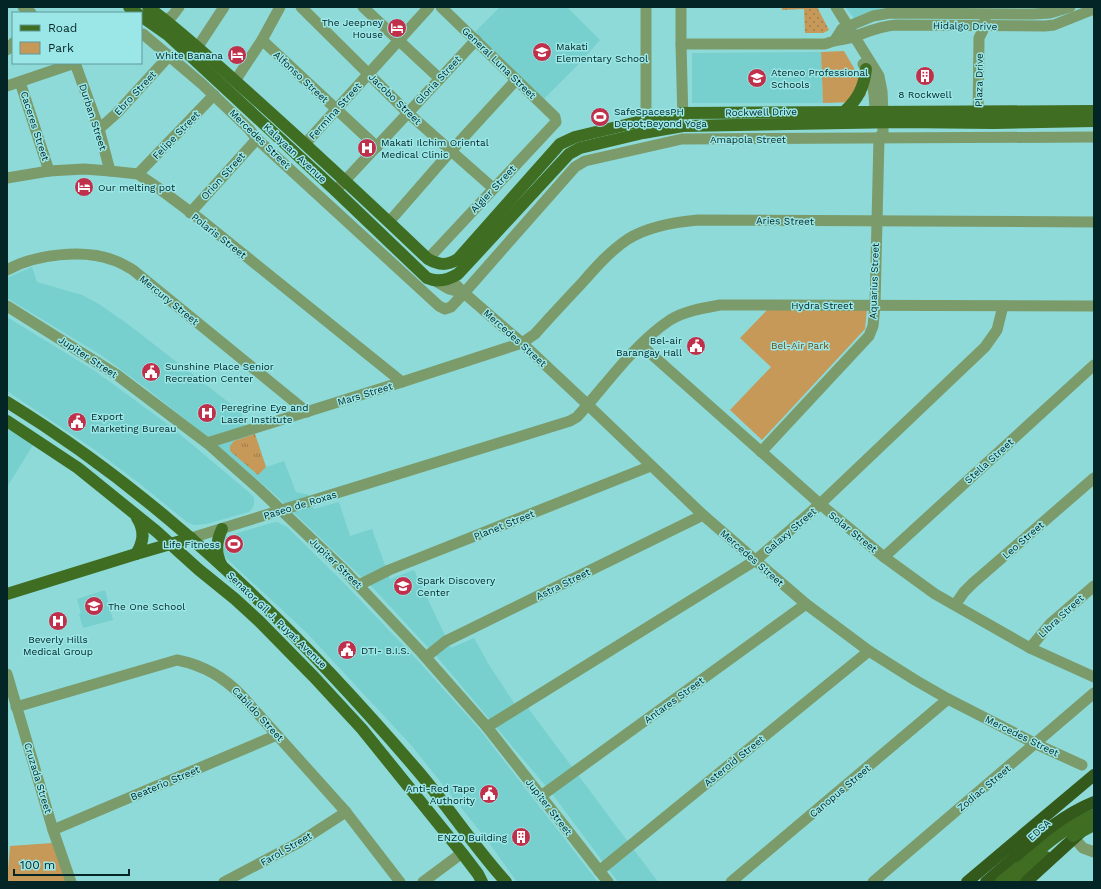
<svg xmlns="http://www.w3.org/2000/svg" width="1101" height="889" font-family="'Work Sans',sans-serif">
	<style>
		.built { fill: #77cfce }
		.grass { fill: url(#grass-tufts) }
		.park { fill: #c69958 }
		.garden { fill: url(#garden-dots) }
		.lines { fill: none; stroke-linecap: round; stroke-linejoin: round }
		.minor { stroke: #7b9b6b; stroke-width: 11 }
		.major { stroke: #3f6e22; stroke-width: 12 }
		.highway { stroke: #335a1a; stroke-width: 12 }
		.major-bridge { stroke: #3f6e22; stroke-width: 12 }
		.highway-bridge { stroke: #335a1a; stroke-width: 12 }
		.labels { text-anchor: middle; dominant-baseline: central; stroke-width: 3; stroke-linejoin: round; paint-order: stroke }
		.poi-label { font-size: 10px; fill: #042525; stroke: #9be7e7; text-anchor: start }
		.street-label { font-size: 10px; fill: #042525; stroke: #9be7e7 }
		.park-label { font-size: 10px; fill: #6e4b0f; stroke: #9be7e7 }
	</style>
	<defs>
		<pattern id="grass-tufts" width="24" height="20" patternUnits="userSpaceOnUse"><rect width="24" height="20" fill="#c69958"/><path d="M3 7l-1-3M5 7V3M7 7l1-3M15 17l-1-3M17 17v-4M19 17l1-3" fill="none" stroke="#9f7d49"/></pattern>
		<pattern id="garden-dots" width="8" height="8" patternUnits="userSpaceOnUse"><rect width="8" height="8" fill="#c69958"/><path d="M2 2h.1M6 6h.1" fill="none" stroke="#9f7d49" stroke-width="1.8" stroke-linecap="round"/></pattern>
	</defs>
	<rect width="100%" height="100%" fill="#8edad9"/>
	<g class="built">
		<path d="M500 7H567L600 40 579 64 544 99 509 68 475 32Z"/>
		<path d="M845 7H898L881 9 855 19Z"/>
		<path d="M821 52 823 103H692V53Z"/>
		<path d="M32 267 37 282 82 295 99 304 129 325 241 412 248 436 255 434 266 467 284 461 296 492 309 495 314 509 339 502 350 536 372 529 390 579 414 570 451 648 474 638 489 665 520 712 528 708 658 882H618L550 791 438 658 373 588 272 492 205 435 146 388 101 355 7 298V274L9 277Z"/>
		<path d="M7 317 95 371 170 426 251 494 254 498V504L252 509 249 512 206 524 194 525 187 522 139 483 95 450 7 391Z"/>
		<path d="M7 429 33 445 7 487Z"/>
		<path d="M277 522 287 527 343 582 421 664 480 730 598 882H517L487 840 411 745 306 632 224 556 222 551 224 538 228 536 271 523Z"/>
		<path d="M105 590 113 620 83 628 79 614 81 613 77 599Z"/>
	</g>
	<path class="grass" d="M255 434 266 467 258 475 230 451V446L234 441Z"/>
	<g class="park">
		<path d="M844 51 861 80 866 95 858 102 823 103 821 52Z"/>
		<path d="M768 309H867L865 329 762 440 730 410 771 367 740 338Z"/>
		<path d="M52 843 66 882H7L10 846Z"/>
	</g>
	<path class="garden" d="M782 7H817L829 30 823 33H805L804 9 782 10Z"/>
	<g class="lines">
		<g class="minor">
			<path d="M23 7 31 13"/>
			<path d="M301 7 408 113 493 188"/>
			<path d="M363 7 440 79"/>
			<path d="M681 7V44L683 121"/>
			<path d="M160 26 173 15 179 7"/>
			<path d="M143 34 202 84 249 129 257 139 439 306 445 309 451 307 464 293 575 167 585 161 682 139 1094 137"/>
			<path d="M262 40 377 147"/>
			<path d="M835 40 842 29 873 16 890 13 1033 14 1050 13 1070 7"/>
			<path d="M681 44H825C834 40 842 40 850 38 865 33 879 26 896 25L1045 26 1054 25 1094 9"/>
			<path d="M197 48 224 7"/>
			<path d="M7 50 13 43"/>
			<path d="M75 63 99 129 110 171"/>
			<path d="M863 64C875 82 875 99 875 120"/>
			<path d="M235 81 262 40 280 7"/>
			<path d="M20 82 49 171"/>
			<path d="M7 86 75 63"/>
			<path d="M978 119 979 38 985 26V20"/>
			<path d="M646 120V7"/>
			<path d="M99 129 117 113 169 56"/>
			<path d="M305 144 429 7"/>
			<path d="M138 174 214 95"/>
			<path d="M7 178 49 171 84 169 110 171 138 174 157 187 201 220 402 382"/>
			<path d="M339 187 476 40"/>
			<path d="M190 213 257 139"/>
			<path d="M389 222 451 151 516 80"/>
			<path d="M428 259 556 122 555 117 441 7"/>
			<path d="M7 270C35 254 84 249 113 260 120 262 126 266 133 270L307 412"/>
			<path d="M450 279 464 293 522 343 588 405 703 515 806 604 869 651 915 680 948 699 1036 744 1082 765"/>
			<path d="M437 282 449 289 464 293"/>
			<path d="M7 306 117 375 207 443 260 490 343 569 421 652 487 727 608 882"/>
			<path d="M641 345 820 504 884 557 935 594 1030 648 1094 677"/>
			<path d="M207 443 402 382 522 343 535 334C550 317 566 300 582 283 596 267 610 251 628 239 649 226 675 222 698 220L1094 222"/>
			<path d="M761 452 869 336 873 326 875 305 879 138 883 132V112L882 91 879 76 836 7"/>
			<path d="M191 538 570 421 577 417C606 385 634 344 670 320 685 311 703 308 720 305L1094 306"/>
			<path d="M884 557 1094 365"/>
			<path d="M359 585 389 570 651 466"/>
			<path d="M955 605 964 592 973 583 1094 478"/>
			<path d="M1030 648 1050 624 1094 586"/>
			<path d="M426 657 446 641 703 515"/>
			<path d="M7 674 53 830 71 882"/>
			<path d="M16 707 177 660C203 665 224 677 242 696L346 812 400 882"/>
			<path d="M487 727 756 560 820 504 985 347 997 330 1003 306"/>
			<path d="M541 796 806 604"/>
			<path d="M53 830 277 735"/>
			<path d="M1074 838 1083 848 1094 852"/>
			<path d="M599 871 869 651"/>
			<path d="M224 882 298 843 346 812"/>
			<path d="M423 882 462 853"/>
			<path d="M731 882 948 699"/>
			<path d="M873 882 1094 693"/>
		</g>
		<g class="major">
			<path d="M129 7 137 13"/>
			<path d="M148 7C185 34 218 66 252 96 311 149 370 204 428 259 439 265 446 266 458 259L560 144 575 137 646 120 683 113 1094 111"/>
			<path d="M141 16 168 35 336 191 427 278C438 283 448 280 458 274L569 154 580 148 643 133 683 126 901 122 994 123 1094 121"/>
			<path d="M845 111C858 99 864 87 866 69"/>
			<path d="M7 402C165 499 297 630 417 770 448 806 474 847 506 882"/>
			<path d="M7 421 78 468 156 531 198 569 235 599 259 621 314 677 362 729 462 853 478 874 482 882"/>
			<path d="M136 554C144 542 145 530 137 518"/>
			<path d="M222 566C215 553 216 542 222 529"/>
			<path d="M7 594 136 554 191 538"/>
			<path d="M1016 882 1046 857"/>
		</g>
		<g class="highway">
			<path d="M967 882 1094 775"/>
			<path d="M986 882 1016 856"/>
			<path d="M1026 882 1083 830"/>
		</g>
		<g class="major-bridge">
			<path d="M1073 836 1094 825"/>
			<path d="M1001 882C1029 860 1061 827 1094 815"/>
		</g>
		<path class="highway-bridge" d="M1016 856C1040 835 1064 814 1094 802"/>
	</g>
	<defs>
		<symbol id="hotel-disc" viewBox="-11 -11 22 22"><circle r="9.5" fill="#c0304b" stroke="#9be7e7"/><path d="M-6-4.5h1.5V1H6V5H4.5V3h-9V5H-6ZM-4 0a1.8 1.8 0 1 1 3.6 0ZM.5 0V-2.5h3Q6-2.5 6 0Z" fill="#fff"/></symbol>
		<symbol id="school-disc" viewBox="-11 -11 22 22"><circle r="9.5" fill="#c0304b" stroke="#9be7e7"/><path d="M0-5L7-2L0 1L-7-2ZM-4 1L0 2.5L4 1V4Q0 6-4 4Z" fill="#fff"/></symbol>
		<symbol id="building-disc" viewBox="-11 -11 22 22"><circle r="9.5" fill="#c0304b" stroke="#9be7e7"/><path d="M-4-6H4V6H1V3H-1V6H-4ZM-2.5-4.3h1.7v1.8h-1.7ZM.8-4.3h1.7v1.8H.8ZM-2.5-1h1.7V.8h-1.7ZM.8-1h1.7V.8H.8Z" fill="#fff"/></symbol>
		<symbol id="university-disc" viewBox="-11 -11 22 22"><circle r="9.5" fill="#c0304b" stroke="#9be7e7"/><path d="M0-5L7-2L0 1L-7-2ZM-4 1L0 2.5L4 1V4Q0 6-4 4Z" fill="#fff"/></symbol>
		<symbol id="stadium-disc" viewBox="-11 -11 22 22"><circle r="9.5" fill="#c0304b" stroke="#9be7e7"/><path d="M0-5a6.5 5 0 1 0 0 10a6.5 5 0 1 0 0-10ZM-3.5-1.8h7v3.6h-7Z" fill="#fff"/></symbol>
		<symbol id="hospital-disc" viewBox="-11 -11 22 22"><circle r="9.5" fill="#c0304b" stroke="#9be7e7"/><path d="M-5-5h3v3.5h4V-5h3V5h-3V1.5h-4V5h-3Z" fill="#fff"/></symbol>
		<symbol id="civic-disc" viewBox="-11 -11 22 22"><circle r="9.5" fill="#c0304b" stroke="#9be7e7"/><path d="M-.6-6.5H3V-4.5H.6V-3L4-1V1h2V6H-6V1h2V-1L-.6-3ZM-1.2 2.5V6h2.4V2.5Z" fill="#fff"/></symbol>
	</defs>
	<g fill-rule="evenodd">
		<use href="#hotel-disc" x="386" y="17" width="22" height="22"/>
		<use href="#school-disc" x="531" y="41" width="22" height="22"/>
		<use href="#hotel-disc" x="226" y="44" width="22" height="22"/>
		<use href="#building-disc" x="914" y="65" width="22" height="22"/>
		<use href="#university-disc" x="746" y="67" width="22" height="22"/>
		<use href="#stadium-disc" x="589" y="106" width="22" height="22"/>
		<use href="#hospital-disc" x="356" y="137" width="22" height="22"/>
		<use href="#hotel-disc" x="73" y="176" width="22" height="22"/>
		<use href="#civic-disc" x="685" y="335" width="22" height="22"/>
		<use href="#civic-disc" x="140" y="361" width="22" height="22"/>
		<use href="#hospital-disc" x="196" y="402" width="22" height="22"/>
		<use href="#civic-disc" x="66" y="411" width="22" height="22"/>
		<use href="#stadium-disc" x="223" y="533" width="22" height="22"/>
		<use href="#school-disc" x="392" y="575" width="22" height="22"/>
		<use href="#university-disc" x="83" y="595" width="22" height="22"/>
		<use href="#hospital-disc" x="47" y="610" width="22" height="22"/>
		<use href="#civic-disc" x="336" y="639" width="22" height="22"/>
		<use href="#civic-disc" x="478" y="783" width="22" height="22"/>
		<use href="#building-disc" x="510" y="826" width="22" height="22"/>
	</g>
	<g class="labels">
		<g class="poi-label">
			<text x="383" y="22" text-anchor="end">The Jeepney<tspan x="383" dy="12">House</tspan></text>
			<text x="556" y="46">Makati<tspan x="556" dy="12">Elementary School</tspan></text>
			<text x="223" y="55" text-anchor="end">White Banana</text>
			<text x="771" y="72">Ateneo Professional<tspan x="771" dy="12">Schools</tspan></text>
			<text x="925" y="94" text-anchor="middle">8 Rockwell</text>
			<text x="614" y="111">SafeSpacesPH<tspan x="614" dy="12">Depot;Beyond Yoga</tspan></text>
			<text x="381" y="142">Makati Ilchim Oriental<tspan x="381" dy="12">Medical Clinic</tspan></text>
			<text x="98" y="187">Our melting pot</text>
			<text x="682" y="340" text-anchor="end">Bel-air<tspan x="682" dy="12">Barangay Hall</tspan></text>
			<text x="165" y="366">Sunshine Place Senior<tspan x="165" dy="12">Recreation Center</tspan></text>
			<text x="221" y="407">Peregrine Eye and<tspan x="221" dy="12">Laser Institute</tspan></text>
			<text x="91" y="416">Export<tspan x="91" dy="12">Marketing Bureau</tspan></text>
			<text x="220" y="544" text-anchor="end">Life Fitness</text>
			<text x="417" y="580">Spark Discovery<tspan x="417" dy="12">Center</tspan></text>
			<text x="108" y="606">The One School</text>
			<text x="58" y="639" text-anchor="middle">Beverly Hills<tspan x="58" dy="12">Medical Group</tspan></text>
			<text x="361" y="650">DTI- B.I.S.</text>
			<text x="475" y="788" text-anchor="end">Anti-Red Tape<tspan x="475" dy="12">Authority</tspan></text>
			<text x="507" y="837" text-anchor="end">ENZO Building</text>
		</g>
		<g class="street-label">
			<text transform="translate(965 26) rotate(1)">Hidalgo Drive</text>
			<text transform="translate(499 63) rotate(44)">General Luna Street</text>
			<text transform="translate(301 77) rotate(43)">Alfonso Street</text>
			<text transform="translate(438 80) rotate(-47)">Gloria Street</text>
			<text transform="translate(979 80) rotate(-89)">Plaza Drive</text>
			<text transform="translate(135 93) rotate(-47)">Ebro Street</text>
			<text transform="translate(395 99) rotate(44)">Jacobo Street</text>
			<text transform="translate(335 111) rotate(-48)">Fermina Street</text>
			<text transform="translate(761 112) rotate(-1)">Rockwell Drive</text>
			<text transform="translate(93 117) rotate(72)">Durban Street</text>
			<text transform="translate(35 126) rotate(72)">Caceres Street</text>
			<text transform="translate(176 135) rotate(-46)">Felipe Street</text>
			<text transform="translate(260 139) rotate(44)">Mercedes Street</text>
			<text x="748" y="139">Amapola Street</text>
			<text transform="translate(295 153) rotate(43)">Kalayaan Avenue</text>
			<text transform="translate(223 176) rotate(-48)">Orion Street</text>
			<text transform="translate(493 189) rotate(-47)">Algier Street</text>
			<text transform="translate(785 221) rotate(1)">Aries Street</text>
			<text transform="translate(219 236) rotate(38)">Polaris Street</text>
			<text transform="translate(874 281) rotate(-88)">Aquarius Street</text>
			<text transform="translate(169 300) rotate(39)">Mercury Street</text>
			<text x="822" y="305">Hydra Street</text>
			<text transform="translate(515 338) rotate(42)">Mercedes Street</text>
			<text transform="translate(88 357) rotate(33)">Jupiter Street</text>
			<text transform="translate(365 394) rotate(-17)">Mars Street</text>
			<text transform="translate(989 461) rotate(-42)">Stella Street</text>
			<text transform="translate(300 505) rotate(-17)">Paseo de Roxas</text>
			<text transform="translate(504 525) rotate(-22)">Planet Street</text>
			<text transform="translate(790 531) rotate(-41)">Galaxy Street</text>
			<text transform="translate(853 532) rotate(39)">Solar Street</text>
			<text transform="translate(1023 540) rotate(-41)">Leo Street</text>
			<text transform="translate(752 558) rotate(41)">Mercedes Street</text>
			<text transform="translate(336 563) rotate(44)">Jupiter Street</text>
			<text transform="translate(563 584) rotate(-26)">Astra Street</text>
			<text transform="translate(1061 616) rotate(-43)">Libra Street</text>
			<text transform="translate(277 620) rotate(44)">Senator Gil J. Puyat Avenue</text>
			<text transform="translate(674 700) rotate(-36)">Antares Street</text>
			<text transform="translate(258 714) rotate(47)">Cabildo Street</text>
			<text transform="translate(1022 736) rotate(26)">Mercedes Street</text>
			<text transform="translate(734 761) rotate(-39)">Asteroid Street</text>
			<text transform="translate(38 778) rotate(73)">Cruzada Street</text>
			<text transform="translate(165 783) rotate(-23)">Beaterio Street</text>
			<text transform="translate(984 788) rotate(-40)">Zodiac Street</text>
			<text transform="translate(840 791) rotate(-40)">Canopus Street</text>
			<text transform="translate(549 807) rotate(52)">Jupiter Street</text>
			<text transform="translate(1039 830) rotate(-42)">EDSA</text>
			<text transform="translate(286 849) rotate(-30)">Farol Street</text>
		</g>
		<g class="park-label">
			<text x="800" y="345">Bel-Air Park</text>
		</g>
	</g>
	<rect width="1101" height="889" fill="none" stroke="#042525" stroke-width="16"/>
	<rect x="12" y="12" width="130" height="52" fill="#9be7e7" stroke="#5f9999"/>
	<rect x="20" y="25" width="20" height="6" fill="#3f6e22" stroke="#5f9999"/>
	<text x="48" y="32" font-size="12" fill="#042525">Road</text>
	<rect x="20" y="42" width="20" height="12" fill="#c69958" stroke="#5f9999"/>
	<text x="48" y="52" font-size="12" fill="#042525">Park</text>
	<path d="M14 869v6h115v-6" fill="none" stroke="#042525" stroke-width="2"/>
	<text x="20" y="869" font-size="12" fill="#042525" stroke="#9be7e7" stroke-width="3" paint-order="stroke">100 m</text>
</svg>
